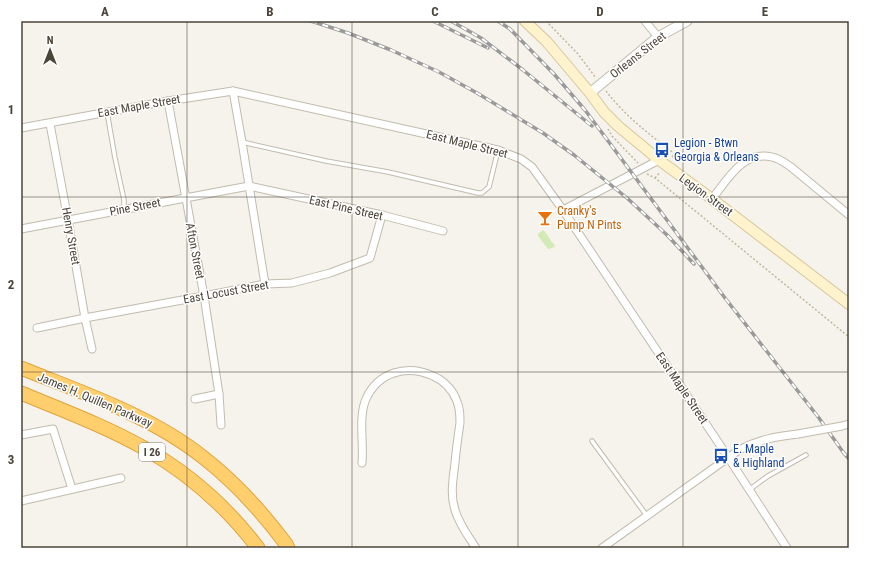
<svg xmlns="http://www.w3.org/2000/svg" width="870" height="569" font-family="'Roboto Condensed',sans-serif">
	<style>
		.green { fill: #d2eab5 }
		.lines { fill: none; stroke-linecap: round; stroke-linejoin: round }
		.service-casing { stroke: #c2bbae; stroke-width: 5.5 }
		.minor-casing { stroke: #c2bbae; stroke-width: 9 }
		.tertiary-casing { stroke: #c2bbae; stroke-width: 11 }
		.secondary-casing { stroke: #d6c79b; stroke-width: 12 }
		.motorway-casing { stroke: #e0a43c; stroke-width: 15 }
		.path { stroke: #c4b79f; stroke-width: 1.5; stroke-dasharray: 2 2; stroke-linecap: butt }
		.service { stroke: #fff; stroke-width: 3.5 }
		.minor { stroke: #fff; stroke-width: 7 }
		.tertiary { stroke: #fff; stroke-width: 9 }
		.secondary { stroke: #fff3cd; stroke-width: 10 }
		.motorway { stroke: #ffcf6e; stroke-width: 13 }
		.rail-casing { stroke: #9a9a9a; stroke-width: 3.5 }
		.rail { stroke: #fff; stroke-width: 2; stroke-dasharray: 6; stroke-linecap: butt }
		.minor-bridge-casing { stroke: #c2bbae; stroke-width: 9; stroke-linecap: butt }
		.minor-bridge { stroke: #fff; stroke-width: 7 }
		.grid { fill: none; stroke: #4b4439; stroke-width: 1; stroke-opacity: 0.55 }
		.labels { text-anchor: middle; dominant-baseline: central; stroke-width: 3; stroke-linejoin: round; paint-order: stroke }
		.shield { fill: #fff; stroke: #817c74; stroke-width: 1 }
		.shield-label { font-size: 11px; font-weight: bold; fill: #4b4439 }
		.street-label { font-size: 12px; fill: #4b4439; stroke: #fff }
		.transit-label { font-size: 12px; fill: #164399; stroke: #fff; text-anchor: start }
		.food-label { font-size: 12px; fill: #c56008; stroke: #fff; text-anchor: start }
		.neatline { fill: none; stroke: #4b4439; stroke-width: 1.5 }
		.grid-label { font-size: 13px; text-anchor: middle; font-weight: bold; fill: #4b4439 }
	</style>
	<rect width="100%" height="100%" fill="#f6f3ec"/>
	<path class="green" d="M543 230C548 234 549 240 554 244L555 247 548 249 538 236V234Z"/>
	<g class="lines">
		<defs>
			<g id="service">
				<path d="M107 112 115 158 124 200V209"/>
				<path d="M242 142 326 161 388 172 478 193H482L489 187 498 150"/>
				<path d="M592 441 647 516"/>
				<path d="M749 490 768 476 806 455"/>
			</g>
			<g id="minor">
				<path d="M645 21 658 37"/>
				<path d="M233 91 242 142 265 284"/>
				<path d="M168 101 204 296 219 394 221 425"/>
				<path d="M50 124 68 220 85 318 92 349"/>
				<path d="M21 128 168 101 233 91 498 150 521 159 532 167 563 210 728 457 787 548"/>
				<path d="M712 199C727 180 743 150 772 157 779 158 785 163 791 167L849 215"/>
				<path d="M563 210 659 160"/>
				<path d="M21 229 249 186 382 215 443 231"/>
				<path d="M37 328 85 318 204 296 265 284 292 283 330 273 370 258 382 215"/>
				<path d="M195 399 219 394"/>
				<path d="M21 435 53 429 72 489"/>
				<path d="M362 463C364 444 358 417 366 399 378 372 407 364 433 376 443 380 452 389 456 399 460 407 460 415 460 423 458 437 456 450 455 463 453 479 450 495 455 510 459 524 468 536 476 548"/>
				<path d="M21 501 121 478"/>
				<path d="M602 548 739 450C760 439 774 437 798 434"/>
			</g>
			<path id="tertiary" d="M590 93 658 37 687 21"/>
			<path id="secondary" d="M525 21 547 42 590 93 604 112 618 126 659 160 712 199 849 304"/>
			<g id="motorway">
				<path d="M21 368C83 393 152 416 204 458 236 483 262 512 286 544L288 548"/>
				<path d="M21 393C62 410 105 426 144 448 188 473 227 507 258 548"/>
			</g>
		</defs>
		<use href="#service" class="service-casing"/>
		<use href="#minor" class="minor-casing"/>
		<use href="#tertiary" class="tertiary-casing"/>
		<use href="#secondary" class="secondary-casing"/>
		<use href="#motorway" class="motorway-casing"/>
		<g class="path">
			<path d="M546 21 578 54 596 78"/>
			<path d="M606 91C625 116 650 135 675 154L671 158"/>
			<path d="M608 129 612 136 638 163"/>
			<path d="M647 174 655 178 849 337"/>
			<path d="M655 178 660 172"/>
		</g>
		<use href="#service" class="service"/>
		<use href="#minor" class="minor"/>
		<use href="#tertiary" class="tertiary"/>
		<use href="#secondary" class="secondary"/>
		<use href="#motorway" class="motorway"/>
		<defs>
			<g id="rail">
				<path d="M311 21 348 33 391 50 439 72 477 93 543 133 574 155 627 198 667 235 694 264"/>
				<path d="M433 21 488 48"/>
				<path d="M451 21 481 38 523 70 592 126"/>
				<path d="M498 21 510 29 554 74 585 110 725 298 819 418 843 452 849 459"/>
			</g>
		</defs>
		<use href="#rail" class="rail-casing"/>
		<use href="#rail" class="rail"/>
		<defs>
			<path id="minor-bridge" d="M798 434 842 426 849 424"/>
		</defs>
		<use href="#minor-bridge" class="minor-bridge-casing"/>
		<use href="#minor-bridge" class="minor-bridge"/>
	</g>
	<path class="grid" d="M187 21V548M352 21V548M518 21V548M683 21V548M21 197H849M21 372H849"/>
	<defs>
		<symbol id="bus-bare" viewBox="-9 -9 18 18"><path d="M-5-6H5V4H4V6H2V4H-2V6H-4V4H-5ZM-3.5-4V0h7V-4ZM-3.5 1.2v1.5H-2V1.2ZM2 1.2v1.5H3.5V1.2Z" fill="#1a4fb4" stroke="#fff" stroke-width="2.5" paint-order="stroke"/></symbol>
		<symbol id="bar-bare" viewBox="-9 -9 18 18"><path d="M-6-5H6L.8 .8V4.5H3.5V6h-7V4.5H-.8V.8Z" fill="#e8710a" stroke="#fff" stroke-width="2.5" paint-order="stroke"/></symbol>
	</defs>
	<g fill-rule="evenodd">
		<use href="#bus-bare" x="651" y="139" width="22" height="22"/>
		<use href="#bar-bare" x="534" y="207" width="22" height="22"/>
		<use href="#bus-bare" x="710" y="445" width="22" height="22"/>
	</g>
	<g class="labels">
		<rect class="shield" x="139" y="443" width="26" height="18" rx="3"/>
		<g class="shield-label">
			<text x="152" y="452">I 26</text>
		</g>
		<g class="street-label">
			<text transform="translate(638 55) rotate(-38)">Orleans Street</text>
			<text transform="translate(139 106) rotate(-10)">East Maple Street</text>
			<text transform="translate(467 144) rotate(14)">East Maple Street</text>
			<text transform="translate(706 195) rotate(36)">Legion Street</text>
			<text transform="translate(135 207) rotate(-11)">Pine Street</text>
			<text transform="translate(346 208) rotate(13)">East Pine Street</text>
			<text transform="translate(71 236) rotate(80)">Henry Street</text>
			<text transform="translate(195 251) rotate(79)">Afton Street</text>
			<text transform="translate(226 292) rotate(-10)">East Locust Street</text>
			<text transform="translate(682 388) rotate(56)">East Maple Street</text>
			<text transform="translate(95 400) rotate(23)">James H. Quillen Parkway</text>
		</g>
		<g class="transit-label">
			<text x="674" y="143">Legion - Btwn<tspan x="674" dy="14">Georgia &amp; Orleans</tspan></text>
			<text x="733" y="449">E. Maple<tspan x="733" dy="14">&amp; Highland</tspan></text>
		</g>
		<g class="food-label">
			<text x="557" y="211">Cranky's<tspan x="557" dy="14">Pump N Pints</tspan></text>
		</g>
	</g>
	<rect width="870" height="569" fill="none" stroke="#ffffff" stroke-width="44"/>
	<g transform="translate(50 50)" stroke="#ffffff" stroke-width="3" paint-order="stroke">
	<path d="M0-3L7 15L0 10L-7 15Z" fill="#4b4439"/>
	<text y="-6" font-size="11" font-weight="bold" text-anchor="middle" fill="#4b4439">N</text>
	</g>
	<rect x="22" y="22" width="826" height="525" class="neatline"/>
	<g class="grid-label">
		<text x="105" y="16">A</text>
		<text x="270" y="16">B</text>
		<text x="435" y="16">C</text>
		<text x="600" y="16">D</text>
		<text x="765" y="16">E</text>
		<text x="11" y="114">1</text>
		<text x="11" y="289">2</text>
		<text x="11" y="464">3</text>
	</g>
</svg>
